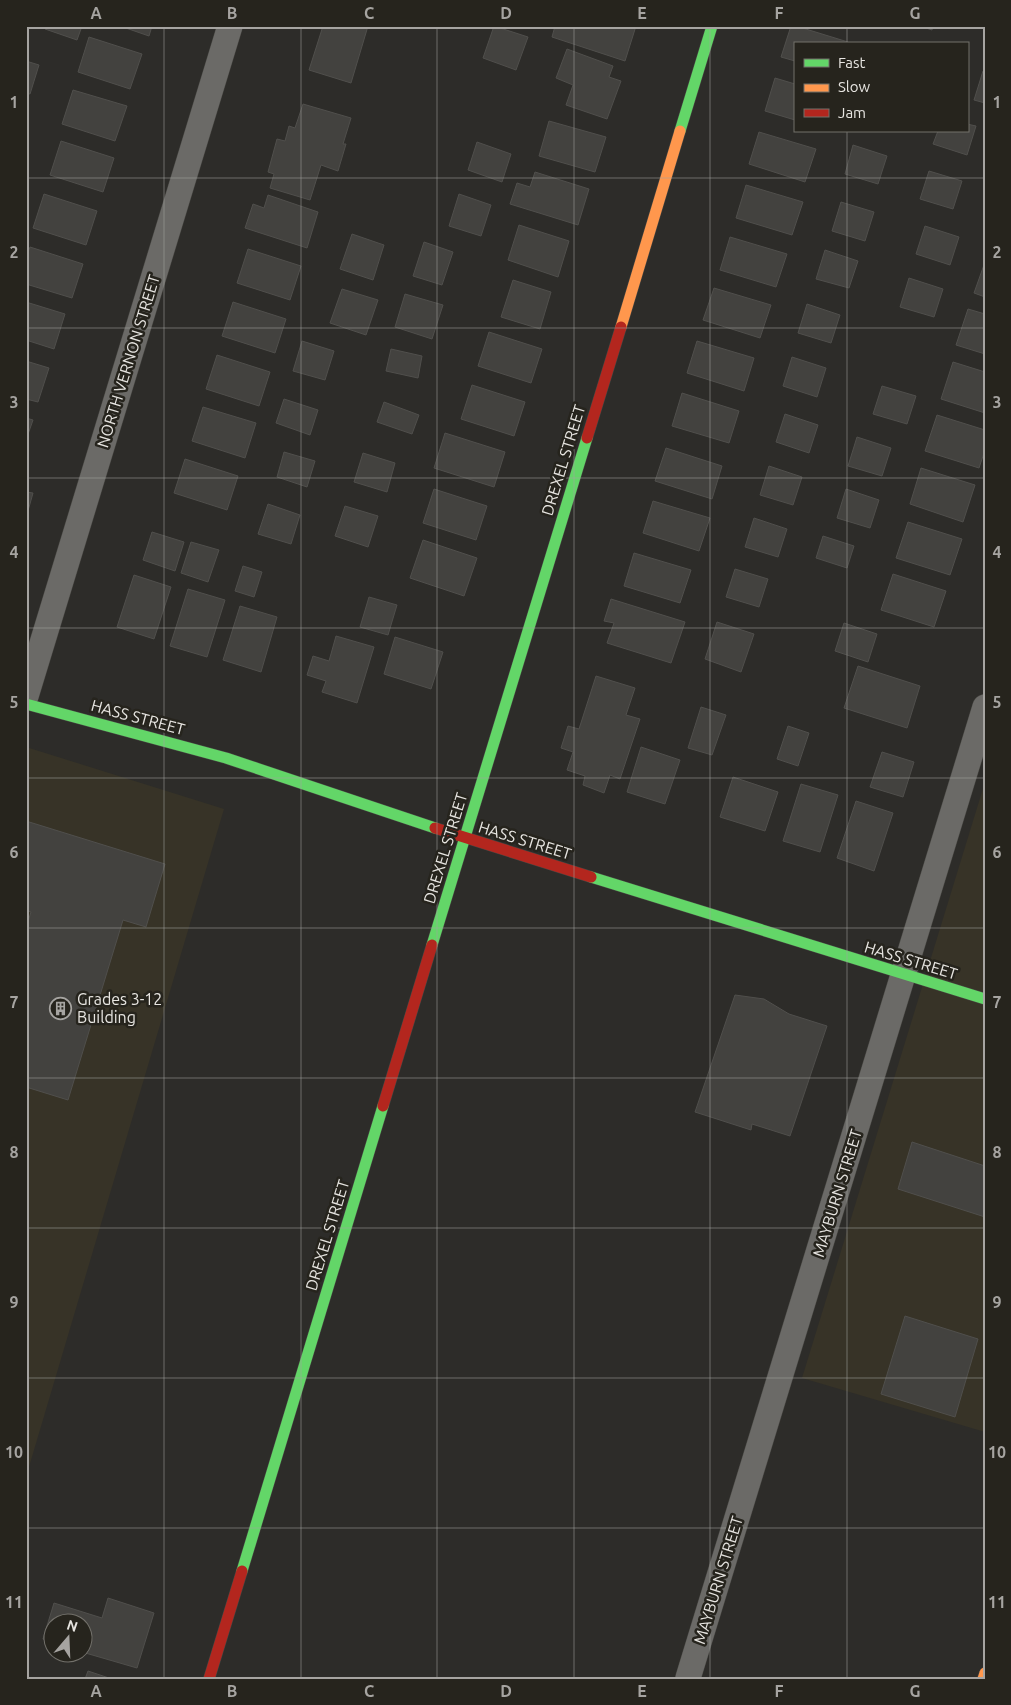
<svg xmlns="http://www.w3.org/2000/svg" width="1011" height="1705" font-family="Ubuntu,sans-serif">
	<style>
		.built { fill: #373327 }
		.building { fill: #43423f; stroke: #504f4c }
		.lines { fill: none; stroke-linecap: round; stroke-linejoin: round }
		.street-casing { stroke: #484743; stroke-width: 26 }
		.fast-casing { stroke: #484743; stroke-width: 12 }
		.slow-casing { stroke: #484743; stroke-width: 12 }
		.jam-casing { stroke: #484743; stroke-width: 12 }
		.street { stroke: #6b6a67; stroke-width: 25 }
		.fast { stroke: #63d668; stroke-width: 11 }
		.slow { stroke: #ff974d; stroke-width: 11 }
		.jam { stroke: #b3261e; stroke-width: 11 }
		.grid { fill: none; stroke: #a6a4a1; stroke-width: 1; stroke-opacity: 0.55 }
		.labels { text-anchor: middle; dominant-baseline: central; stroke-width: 5; stroke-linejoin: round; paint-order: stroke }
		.street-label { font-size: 16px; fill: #e7e5e1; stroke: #26241d }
		.poi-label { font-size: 16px; fill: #e7e5e1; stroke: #26241d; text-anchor: start }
		.neatline { fill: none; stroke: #a6a4a1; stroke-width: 2 }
		.grid-label { font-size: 16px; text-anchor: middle; font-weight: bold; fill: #a6a4a1 }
	</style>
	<rect width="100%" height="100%" fill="#2d2c29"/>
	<g class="built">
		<path d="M26 747 224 809 26 1477Z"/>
		<path d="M985 782V1432L802 1378Z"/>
	</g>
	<g class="building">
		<path d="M47 26H82L77 40 45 29Z"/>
		<path d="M120 26H152L149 36Z"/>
		<path d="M323 26H368L351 83 309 70Z"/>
		<path d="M494 26 528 37 516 70 483 58Z"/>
		<path d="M555 26H636L625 61 552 37Z"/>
		<path d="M791 26H796L848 42 847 44H795V61L781 57Z"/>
		<path d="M920 26H933L932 30Z"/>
		<path d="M89 37 142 54 130 89 78 72Z"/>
		<path d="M567 49 613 66 609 77 621 81 607 119 566 105 573 85 556 78Z"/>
		<path d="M26 61 39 65 30 94 26 93Z"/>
		<path d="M983 71 985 72V103L974 100Z"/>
		<path d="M775 78 795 84V120L765 111Z"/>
		<path d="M73 90 127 106 115 141 62 124Z"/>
		<path d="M303 104 351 118 343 144H346L338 171 321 165 310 200 270 188 274 174 268 172 277 139 285 141 289 126 295 128Z"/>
		<path d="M549 121 606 137 595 172 539 156Z"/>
		<path d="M967 124 976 126 967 155 933 144 938 131H967Z"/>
		<path d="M759 132 816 149 805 182 749 164Z"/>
		<path d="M61 141 114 158 103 192 50 175Z"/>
		<path d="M477 142 511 154 502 182 468 170Z"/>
		<path d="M853 145 887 156 878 184 845 174Z"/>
		<path d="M929 171 962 181 953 209 920 199Z"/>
		<path d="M535 172 589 189 578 225 510 204 517 183 530 187Z"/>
		<path d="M746 185 803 202 792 235 736 218Z"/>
		<path d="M44 194 97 211 86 245 33 228Z"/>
		<path d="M459 194 491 205 481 236 449 226Z"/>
		<path d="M268 195 318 212 307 248 245 228 253 204 264 208Z"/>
		<path d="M841 202 874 212 865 241 832 231Z"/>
		<path d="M519 225 569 241 558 277 508 260Z"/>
		<path d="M925 226 959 237 950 265 916 254Z"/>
		<path d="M352 234 384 245 373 280 340 269Z"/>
		<path d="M730 237 787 254 776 287 720 270Z"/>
		<path d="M424 242 453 252 442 285 413 276Z"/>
		<path d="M30 247 83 264 72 298 26 284V258Z"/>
		<path d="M248 249 301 266 290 300 237 283Z"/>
		<path d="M825 250 858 261 849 288 816 279Z"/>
		<path d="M985 262V297L974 293Z"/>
		<path d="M909 278 943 289 934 317 900 307Z"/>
		<path d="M513 280 551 292 540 329 501 317Z"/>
		<path d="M714 288 771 305 760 338 703 320Z"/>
		<path d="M342 289 378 300 366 335 330 323Z"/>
		<path d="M405 294 443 305 432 339 395 327Z"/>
		<path d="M26 302 65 314 54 349 26 340Z"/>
		<path d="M233 302 286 319 275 353 222 336Z"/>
		<path d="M807 304 840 315 831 343 798 333Z"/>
		<path d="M968 309 985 314V354L956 345Z"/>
		<path d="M489 332 542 349 531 383 478 366Z"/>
		<path d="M302 341 334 351 325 380 293 371Z"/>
		<path d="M697 341 754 358 744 391 687 373Z"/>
		<path d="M391 349 422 356 418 378 386 371Z"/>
		<path d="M217 355 270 372 259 406 206 389Z"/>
		<path d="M792 357 826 368 817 397 783 386Z"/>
		<path d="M26 361 49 368 38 402 26 399Z"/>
		<path d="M953 362 985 372V413L941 399Z"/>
		<path d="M472 385 525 402 514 436 461 419Z"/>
		<path d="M882 386 916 396 907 424 873 414Z"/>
		<path d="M682 393 739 411 729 443 672 426Z"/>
		<path d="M284 399 318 410 310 435 276 423Z"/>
		<path d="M384 402 419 415 412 434 377 422Z"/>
		<path d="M203 407 256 423 245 458 192 441Z"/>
		<path d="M785 414 818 425 809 453 776 442Z"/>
		<path d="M937 415 985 430V450L979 468 925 451Z"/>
		<path d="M26 418 33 420 26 440Z"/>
		<path d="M445 433 505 452 494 487 434 468Z"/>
		<path d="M857 437 891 448 882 476 848 466Z"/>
		<path d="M666 448 722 466 712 499 655 481Z"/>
		<path d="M284 452 315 461 307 487 277 477Z"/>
		<path d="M363 453 395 463 387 492 354 482Z"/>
		<path d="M185 459 238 476 227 510 174 493Z"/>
		<path d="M769 466 802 477 793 505 760 495Z"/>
		<path d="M921 468 975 485 963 522 910 504Z"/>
		<path d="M434 489 487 506 476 540 423 523Z"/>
		<path d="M846 489 879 500 870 528 837 518Z"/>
		<path d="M26 492 33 493 26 518Z"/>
		<path d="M653 501 710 518 699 551 643 533Z"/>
		<path d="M268 504 300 515 291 544 258 534Z"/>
		<path d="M345 506 378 516 368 547 335 536Z"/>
		<path d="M754 518 787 529 778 557 745 547Z"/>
		<path d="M908 522 962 539 950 575 896 558Z"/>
		<path d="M152 532 184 542 175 571 143 560Z"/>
		<path d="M823 536 854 546 847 568 816 558Z"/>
		<path d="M423 540 477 558 464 596 410 578Z"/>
		<path d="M191 542 219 550 208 582 181 573Z"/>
		<path d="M634 553 691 570 680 603 624 586Z"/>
		<path d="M243 566 262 572 254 597 235 591Z"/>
		<path d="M735 569 768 579 759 607 726 597Z"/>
		<path d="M893 574 946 591 934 627 881 610Z"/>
		<path d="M134 575 171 587 154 639 117 627Z"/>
		<path d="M188 589 225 600 207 657 170 646Z"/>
		<path d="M369 597 397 605 388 635 360 627Z"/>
		<path d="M611 599 685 622 671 663 607 643 614 623 604 621Z"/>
		<path d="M240 606 277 617 261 672 223 660Z"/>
		<path d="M717 622 754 634 741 672 705 659Z"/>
		<path d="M844 623 877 634 868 662 835 651Z"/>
		<path d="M336 636 374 647 357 703 322 692 326 681 307 675 313 656 329 661Z"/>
		<path d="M395 637 443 652 431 689 384 674Z"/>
		<path d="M858 666 920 686 907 728 844 708Z"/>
		<path d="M596 676 635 688 626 715 640 719 620 779 610 775 604 793 583 785 585 776 567 770 573 752 561 748 568 726 579 729Z"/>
		<path d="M701 707 726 715 712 755 688 748Z"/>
		<path d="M788 726 809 733 798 766 777 759Z"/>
		<path d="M641 747 680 760 665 804 627 792Z"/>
		<path d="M882 752 914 762 903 797 870 787Z"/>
		<path d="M733 777 778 792 765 831 720 817Z"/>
		<path d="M801 784 838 795 820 852 783 841Z"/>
		<path d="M856 801 893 813 874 871 837 858Z"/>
		<path d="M26 821 165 864 146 927 123 920 68 1100 26 1087V928L31 912 26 910Z"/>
		<path d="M735 995 764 999 789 1014 827 1026 790 1136 752 1124 751 1130 695 1112Z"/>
		<path d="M912 1142 985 1166V1217L898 1189Z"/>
		<path d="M905 1316 978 1339 955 1417 881 1394Z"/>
		<path d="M108 1598 154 1613 137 1668 82 1652V1622H52V1642L43 1639 54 1603 102 1618Z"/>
		<path d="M88 1671 112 1679H85Z"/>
	</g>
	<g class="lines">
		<defs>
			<g id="street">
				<path d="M26 696 230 26"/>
				<path d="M688 1678 985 707"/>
			</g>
			<g id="fast">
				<path d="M680 131 712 26"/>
				<path d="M26 704 226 758 435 828"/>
				<path d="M591 877 985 999"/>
				<path d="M432 945 587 438"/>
				<path d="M242 1571 383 1106"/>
			</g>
			<g id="slow">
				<path d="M621 327 680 131"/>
				<path d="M983 1679 985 1673"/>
			</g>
			<g id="jam">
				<path d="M587 438 621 327"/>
				<path d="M435 828 591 877"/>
				<path d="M383 1106 432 945"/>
				<path d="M209 1679 242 1571"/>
			</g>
		</defs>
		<use href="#street" class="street-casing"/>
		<use href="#fast" class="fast-casing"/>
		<use href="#slow" class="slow-casing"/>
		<use href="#jam" class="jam-casing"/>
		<use href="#street" class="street"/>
		<use href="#fast" class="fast"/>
		<use href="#slow" class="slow"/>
		<use href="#jam" class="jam"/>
	</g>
	<path class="grid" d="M164 26V1679M301 26V1679M437 26V1679M574 26V1679M710 26V1679M847 26V44M847 131V1679M26 178H985M26 328H985M26 478H985M26 628H985M26 778H985M26 928H985M26 1078H985M26 1228H985M26 1378H985M26 1528H985"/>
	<defs>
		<symbol id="building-ring" viewBox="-11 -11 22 22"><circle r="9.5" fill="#26241d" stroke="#a6a4a1" stroke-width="1.5"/><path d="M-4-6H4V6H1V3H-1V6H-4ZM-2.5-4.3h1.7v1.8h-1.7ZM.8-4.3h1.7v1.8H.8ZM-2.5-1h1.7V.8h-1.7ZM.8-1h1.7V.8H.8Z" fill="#a6a4a1"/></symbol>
	</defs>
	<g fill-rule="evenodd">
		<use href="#building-ring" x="48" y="996" width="25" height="25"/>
	</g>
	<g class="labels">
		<g class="street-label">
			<text transform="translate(128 361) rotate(-73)">NORTH VERNON STREET</text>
			<text transform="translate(563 460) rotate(-73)">DREXEL STREET</text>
			<text transform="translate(138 717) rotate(15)">HASS STREET</text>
			<text transform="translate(525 840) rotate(17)">HASS STREET</text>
			<text transform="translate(445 848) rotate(-73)">DREXEL STREET</text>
			<text transform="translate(911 960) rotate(17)">HASS STREET</text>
			<text transform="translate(837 1193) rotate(-73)">MAYBURN STREET</text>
			<text transform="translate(327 1235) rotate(-73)">DREXEL STREET</text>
			<text transform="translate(718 1580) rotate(-73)">MAYBURN STREET</text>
		</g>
		<g class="poi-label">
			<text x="77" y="999">Grades 3-12<tspan x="77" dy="18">Building</tspan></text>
		</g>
	</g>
	<rect width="1011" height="1705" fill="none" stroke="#26241d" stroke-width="55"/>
	<rect x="794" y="42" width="175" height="90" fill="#26241d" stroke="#73716b"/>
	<rect x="804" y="59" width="25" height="8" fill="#63d668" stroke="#73716b"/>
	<text x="838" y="68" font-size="15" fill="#e7e5e1">Fast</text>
	<rect x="804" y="84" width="25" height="8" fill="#ff974d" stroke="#73716b"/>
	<text x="838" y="92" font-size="15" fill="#e7e5e1">Slow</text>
	<rect x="804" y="109" width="25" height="8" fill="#b3261e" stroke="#73716b"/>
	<text x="838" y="118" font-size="15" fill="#e7e5e1">Jam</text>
	<g transform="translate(68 1638) rotate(19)"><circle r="24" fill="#26241d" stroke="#73716b"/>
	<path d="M0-4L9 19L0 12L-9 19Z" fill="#a6a4a1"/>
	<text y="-8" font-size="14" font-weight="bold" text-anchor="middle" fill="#e7e5e1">N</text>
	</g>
	<rect x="28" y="28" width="956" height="1650" class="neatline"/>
	<g class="grid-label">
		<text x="96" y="19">A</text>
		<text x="232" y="19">B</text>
		<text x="369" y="19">C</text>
		<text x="506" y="19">D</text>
		<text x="642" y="19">E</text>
		<text x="779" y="19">F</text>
		<text x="915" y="19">G</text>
		<text x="14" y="108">1</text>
		<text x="997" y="108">1</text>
		<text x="14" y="258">2</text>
		<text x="997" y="258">2</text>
		<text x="14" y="408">3</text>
		<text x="997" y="408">3</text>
		<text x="14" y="558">4</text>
		<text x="997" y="558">4</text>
		<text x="14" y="708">5</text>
		<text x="997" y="708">5</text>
		<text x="14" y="858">6</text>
		<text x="997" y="858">6</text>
		<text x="14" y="1008">7</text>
		<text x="997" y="1008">7</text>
		<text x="14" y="1158">8</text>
		<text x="997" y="1158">8</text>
		<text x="14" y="1308">9</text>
		<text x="997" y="1308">9</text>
		<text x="14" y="1458">10</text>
		<text x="997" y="1458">10</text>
		<text x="14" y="1608">11</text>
		<text x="997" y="1608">11</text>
		<text x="96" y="1697">A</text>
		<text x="232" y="1697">B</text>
		<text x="369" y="1697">C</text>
		<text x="506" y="1697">D</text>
		<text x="642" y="1697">E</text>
		<text x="779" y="1697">F</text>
		<text x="915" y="1697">G</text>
	</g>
</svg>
